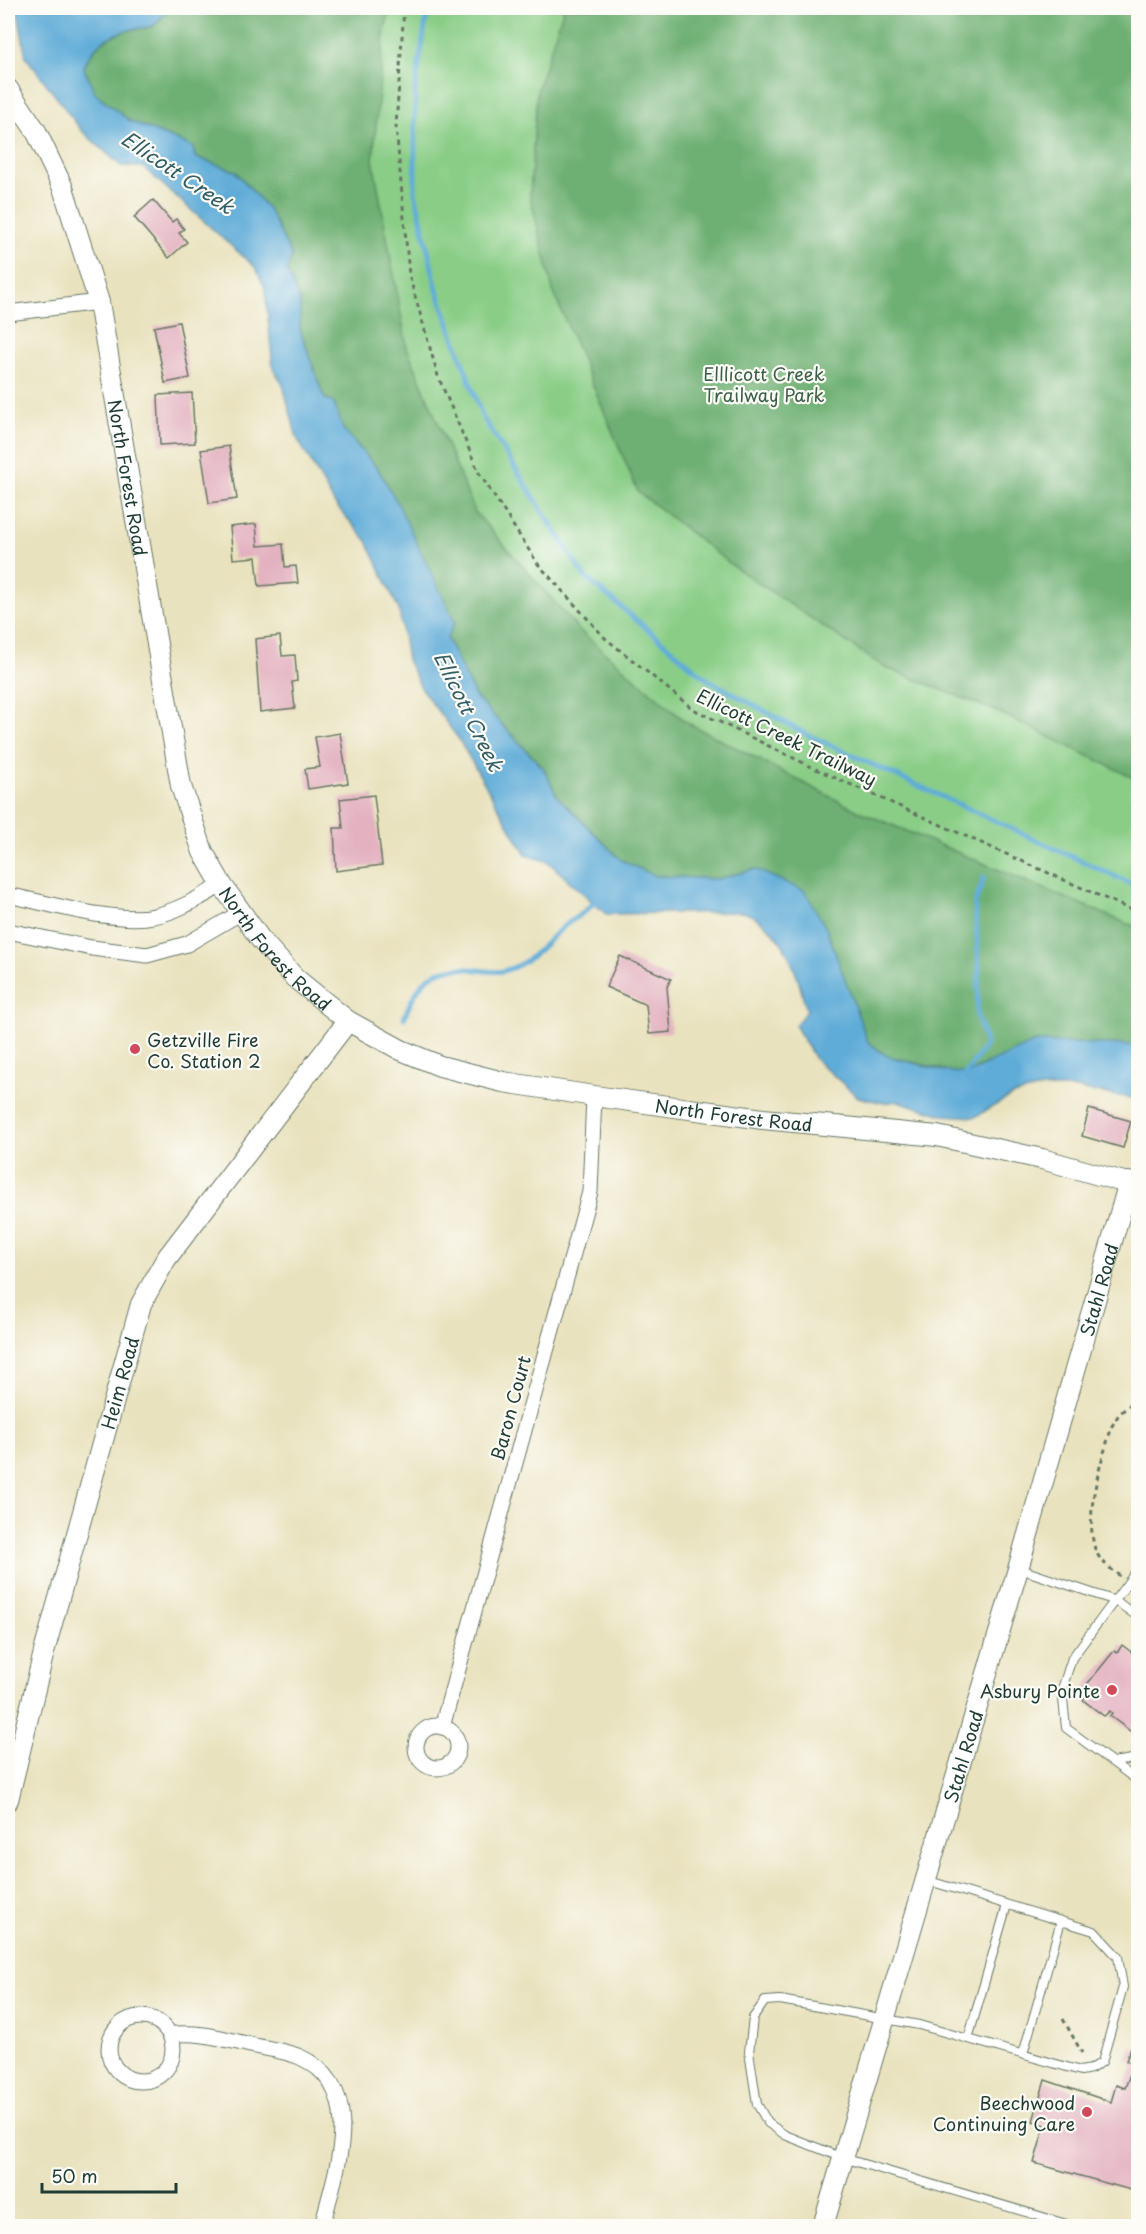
<svg xmlns="http://www.w3.org/2000/svg" width="1146" height="2234" font-family="'Playpen Sans',sans-serif">
	<style>
		.green { fill: #89cd86; stroke: #54855d; stroke-width: 1.5 }
		.forest { fill: #6eb073; stroke: #467654; stroke-width: 1.5 }
		.water { fill: #5facd8; stroke: #3f7486; stroke-width: 1.5 }
		.lines { fill: none; stroke-linecap: round; stroke-linejoin: round }
		.stream { stroke: #5facd8; stroke-width: 5 }
		.building { fill: #e3b1c0 }
		.service-casing { stroke: #667764; stroke-width: 10 }
		.minor-casing { stroke: #667764; stroke-width: 17 }
		.tertiary-casing { stroke: #667764; stroke-width: 22 }
		.path { stroke: #667764; stroke-width: 3; stroke-dasharray: 4.5 4.5; stroke-linecap: butt }
		.service { stroke: #fff; stroke-width: 8 }
		.minor { stroke: #fff; stroke-width: 15 }
		.tertiary { stroke: #fff; stroke-width: 20 }
		.poi-dot { fill: #d1495b; stroke: #fdfcf7; stroke-width: 2 }
		.labels { text-anchor: middle; dominant-baseline: central; stroke-width: 4.5; stroke-linejoin: round; paint-order: stroke }
		.park-label { font-size: 18px; fill: #3a6148; stroke: #fdfcf7 }
		.street-label { font-size: 18px; fill: #1f3d34; stroke: #fdfcf7 }
		.poi-label { font-size: 18px; fill: #1f3d34; stroke: #fdfcf7; text-anchor: end }
		.water-label { font-size: 20px; font-style: italic; fill: #325e65; stroke: #fdfcf7 }
	</style>
	<rect width="100%" height="100%" fill="#fdfcf7"/>
	<filter id="ink" filterUnits="userSpaceOnUse"><feTurbulence type="fractalNoise" baseFrequency=".0167" numOctaves="2"/><feDisplacementMap in="SourceGraphic" scale="12" xChannelSelector="R" yChannelSelector="G"/><feConvolveMatrix kernelMatrix="1 2 1 2 8 2 1 2 1" color-interpolation-filters="sRGB"/></filter>
	<filter id="wash" filterUnits="userSpaceOnUse"><feTurbulence type="fractalNoise" baseFrequency=".008" numOctaves="4" result="noise"/><feDisplacementMap in="SourceGraphic" scale="24" xChannelSelector="R" yChannelSelector="G"/><feGaussianBlur stdDeviation="1.35" result="paint"/><feColorMatrix in="noise" values="0 0 0 0 0 0 0 0 0 0 0 0 0 0 0 0 0 1.4 0 .05"/><feComposite in="paint" operator="in"/></filter>
	<g filter="url(#wash)">
		<rect width="100%" height="100%" fill="#e9e2be"/>
		<path class="green" d="M291 8H1138V1039L758 864 715 875 302 258 232 160 122 113 102 121 95 52Z"/>
		<g class="forest">
			<path d="M174 8H212L224 13 227 8H255L260 10 272 8H390L384 33 373 160 407 348 475 512 579 630 686 722 856 810 1138 928V1045L1035 1042 966 1074 957 1073 887 1056 868 1042 862 1029 827 930 755 869 718 879 655 876 621 860 557 796 544 769 475 696 447 638 455 622 378 469 343 429 334 403 324 398 300 329V302L287 270 292 256 269 210 235 171 194 157 193 147 130 121 95 93 84 68C93 44 109 34 134 29 139 28 148 28 153 26 161 21 163 11 174 8Z"/>
			<path d="M564 8H1138V780L998 712 884 667 733 566 638 492 553 291 530 195 537 91Z"/>
		</g>
		<path class="water" d="M17 8H174C163 11 161 21 153 26 148 28 139 28 134 29 109 34 92 44 84 68L95 93 130 121 193 147 195 157 235 171 269 210 292 256 287 270 300 302V329L324 398 334 403 343 429 378 469 396 500 455 622 447 638 475 696 544 769 557 796 621 860 655 876 718 879 755 869 805 891 827 930 868 1042 887 1056 940 1070 966 1074 1035 1042 1138 1045V1099L1071 1088H1041L1013 1095 975 1117 943 1115 897 1101 884 1103 858 1097 815 1059 795 1025 807 1011C796 972 787 929 744 912L606 914 547 861 526 855 458 738 423 691 407 660 399 610 367 541 335 504 297 438 283 385 273 368 265 288 255 267 143 167 121 166 82 131 26 57Z"/>
		<g class="lines">
			<g class="stream">
				<path d="M428 8 415 89V192L437 290 482 416 584 576 707 679 806 734 1138 887"/>
				<path d="M404 1018C417 984 431 964 470 969 480 970 493 973 503 971 531 964 542 945 562 928 574 918 589 911 598 898"/>
				<path d="M963 1077 986 1045 977 1015 979 971 975 904 984 877"/>
			</g>
		</g>
		<g id="blocks">
			<g class="building">
				<path d="M153 200 172 222 176 219 184 229 179 233 187 242 169 258 134 217Z"/>
				<path d="M179 322 190 378 165 383 154 327Z"/>
				<path d="M192 393 195 443 160 445 158 395Z"/>
				<path d="M229 446 237 499 209 503 201 450Z"/>
				<path d="M256 524 258 546 283 544 285 567 296 566 298 583 259 586 256 557 233 559 230 527Z"/>
				<path d="M280 636 282 656 295 655 297 681 292 682 295 708 260 712 255 639Z"/>
				<path d="M340 733 348 783 308 789 305 769 320 767 315 737Z"/>
				<path d="M374 795 382 865 336 871 334 828H343L340 799Z"/>
				<path d="M620 956 671 979 667 987 671 1032 649 1034 646 1005 606 987Z"/>
				<path d="M1089 1109 1131 1121 1123 1148 1082 1136Z"/>
				<path d="M1122 1645 1138 1657V1737L1110 1716 1112 1713 1110 1711 1104 1716 1083 1700 1088 1692 1084 1688 1114 1651 1117 1653Z"/>
				<path d="M1131 2047 1138 2050V2192L1034 2163 1045 2125 1033 2121 1045 2080 1111 2102 1116 2085 1125 2088 1134 2063 1126 2061Z"/>
			</g>
		</g>
	</g>
	<g filter="url(#ink)">
		<use href="#blocks" fill-opacity="0" stroke="#667764" stroke-width="1.5"/>
		<g class="lines">
			<defs>
				<g id="service">
					<path d="M1020 1569 1116 1601 1138 1617"/>
					<path d="M1138 1569 1072 1658 1062 1689 1066 1728 1138 1781"/>
					<path d="M1113 1762 1138 1758"/>
					<path d="M926 1880 1094 1931 1118 1957 1123 1987 1102 2062 1091 2069 1081 2071 919 2025 780 2000 765 2001 753 2018 749 2052 757 2104 768 2123 785 2135 843 2158 1073 2226"/>
					<path d="M968 2039 1007 1905"/>
					<path d="M1023 2054 1061 1921"/>
				</g>
				<g id="minor">
					<path d="M8 313 99 302"/>
					<path d="M8 895C48 903 115 924 154 916 179 911 200 897 222 885"/>
					<path d="M8 931 92 948 147 955 187 944 240 913"/>
					<circle cx="437" cy="1747" r="21"/>
					<path d="M442 1727 590 1192 594 1096"/>
					<circle cx="141" cy="2049" r="32"/>
					<path d="M170 2035C198 2030 227 2040 255 2046 270 2049 286 2051 300 2057 369 2088 335 2173 322 2226"/>
				</g>
				<g id="tertiary">
					<path id="s1" d="M8 89 36 131 63 188 99 302 181 786 203 852 222 885 261 940 295 978 348 1021 401 1050 440 1066 503 1082 594 1096 763 1119 937 1136 1042 1159 1138 1186"/>
					<path id="s2" d="M8 1800 44 1652 141 1304 166 1259 348 1021"/>
					<path id="s3" d="M823 2226 1018 1569 1129 1182"/>
				</g>
			</defs>
			<use href="#service" class="service-casing"/>
			<use href="#minor" class="minor-casing"/>
			<use href="#tertiary" class="tertiary-casing"/>
			<g class="path">
				<path d="M404 8 396 126 409 275 438 376 479 473 538 564 605 638 693 709 818 770 1138 913"/>
				<path d="M1120 1576C1111 1569 1099 1561 1095 1549 1084 1511 1101 1463 1112 1426L1119 1414 1138 1398"/>
				<path d="M1137 1996 1138 1992"/>
				<path d="M1063 2019 1082 2053"/>
			</g>
			<use href="#service" class="service"/>
			<use href="#minor" class="minor"/>
			<use href="#tertiary" class="tertiary"/>
		</g>
	</g>
	<g class="poi-dot">
		<circle cx="135" cy="1049" r="6"/>
		<circle cx="1112" cy="1690" r="6"/>
		<circle cx="1087" cy="2112" r="6"/>
	</g>
	<g class="labels">
		<g class="park-label">
			<text x="764" y="373">Elllicott Creek<tspan x="764" dy="21">Trailway Park</tspan></text>
		</g>
		<g class="street-label">
			<text stroke="none"><textPath href="#s1" startOffset="411">North Forest Road</textPath></text>
			<text transform="translate(787 737) rotate(26)">Ellicott Creek Trailway</text>
			<text stroke="none"><textPath href="#s1" startOffset="915">North Forest Road</textPath></text>
			<text stroke="none"><textPath href="#s1" startOffset="1419">North Forest Road</textPath></text>
			<text stroke="none"><textPath href="#s3" startOffset="976">Stahl Road</textPath></text>
			<text stroke="none"><textPath href="#s2" startOffset="432">Heim Road</textPath></text>
			<text transform="translate(510 1408) rotate(-75)">Baron Court</text>
			<text stroke="none"><textPath href="#s3" startOffset="490">Stahl Road</textPath></text>
		</g>
		<g class="poi-label">
			<text x="147" y="1039" text-anchor="start">Getzville Fire<tspan x="147" dy="21">Co. Station 2</tspan></text>
			<text x="1100" y="1690">Asbury Pointe</text>
			<text x="1075" y="2102">Beechwood<tspan x="1075" dy="21">Continuing Care</tspan></text>
		</g>
		<g class="water-label">
			<text transform="translate(178 172) rotate(34)">Ellicott Creek</text>
			<text transform="translate(469 711) rotate(64)">Ellicott Creek</text>
		</g>
	</g>
	<rect width="1146" height="2234" fill="none" stroke="#fdfcf7" stroke-width="30"/>
	<path d="M42 2183v9h134v-9" fill="none" stroke="#1f3d34" stroke-width="3"/>
	<text x="51" y="2183" font-size="18" fill="#1f3d34" stroke="#fdfcf7" stroke-width="4.5" paint-order="stroke">50 m</text>
</svg>
